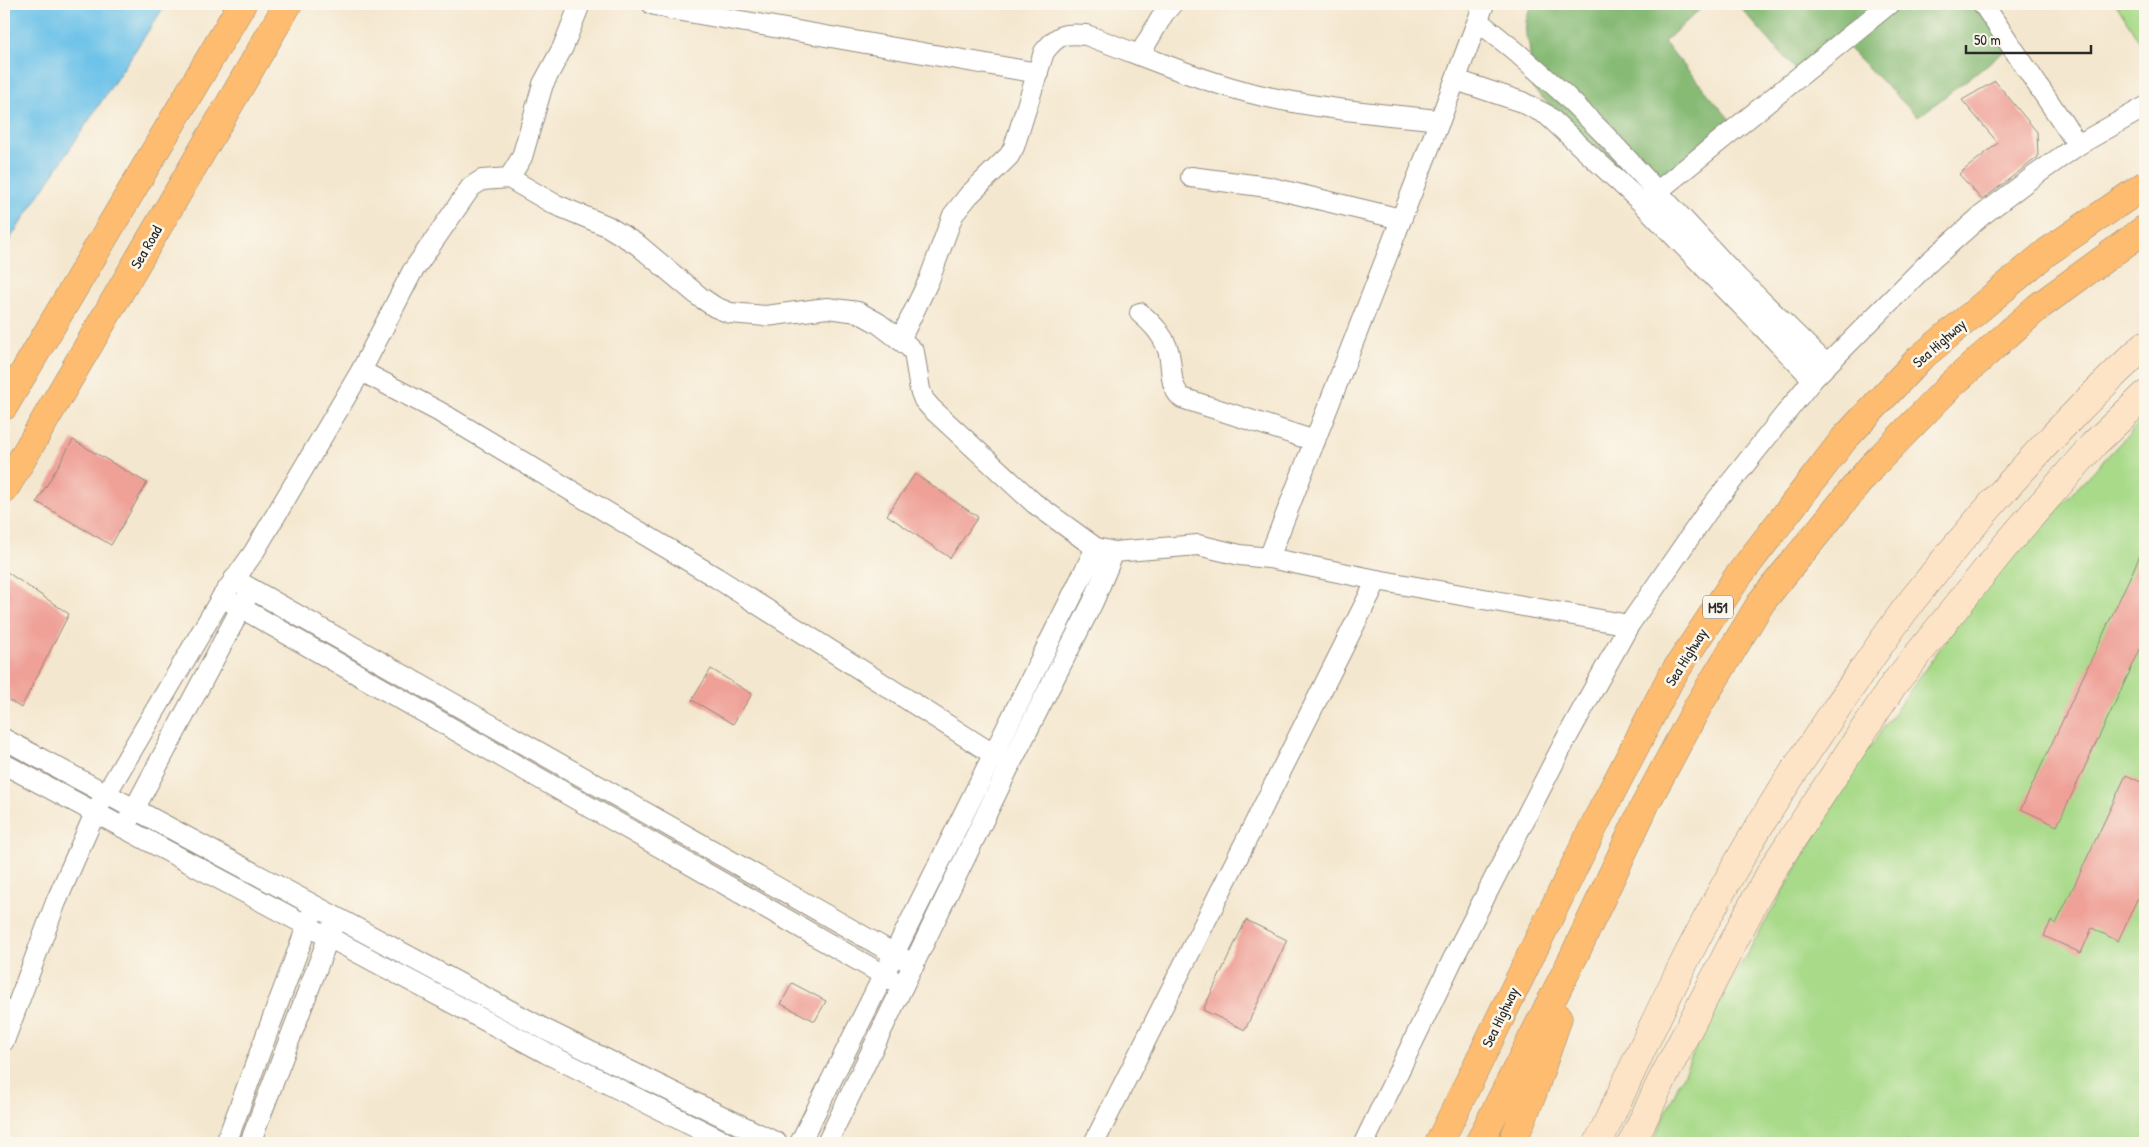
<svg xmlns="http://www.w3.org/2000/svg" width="2149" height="1147" font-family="'Patrick Hand',sans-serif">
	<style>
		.green { fill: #a8da89; stroke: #6a825a }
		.forest { fill: #86ba75; stroke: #587250 }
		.water { fill: #6dc2e9; stroke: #4c768a }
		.building { fill: #efa097 }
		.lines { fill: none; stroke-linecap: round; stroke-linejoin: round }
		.street-casing { stroke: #90897d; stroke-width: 22 }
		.secondary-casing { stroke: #90897d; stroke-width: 29 }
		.highway-casing { stroke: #90897d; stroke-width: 29 }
		.street { stroke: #fff; stroke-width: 20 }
		.secondary { stroke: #fee4c6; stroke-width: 28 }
		.highway { stroke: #fdbc70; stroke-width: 28 }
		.labels { text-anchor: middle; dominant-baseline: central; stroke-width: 5; stroke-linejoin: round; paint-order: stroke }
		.shield { fill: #fbf7ec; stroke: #696865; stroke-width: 1 }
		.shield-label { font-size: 14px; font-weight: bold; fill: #2b2b2b }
		.street-label { font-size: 15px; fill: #2b2b2b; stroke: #fbf7ec }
	</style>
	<rect width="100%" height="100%" fill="#fbf7ec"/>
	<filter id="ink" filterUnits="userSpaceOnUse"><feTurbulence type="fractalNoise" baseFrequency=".02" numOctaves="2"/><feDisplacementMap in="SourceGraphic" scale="10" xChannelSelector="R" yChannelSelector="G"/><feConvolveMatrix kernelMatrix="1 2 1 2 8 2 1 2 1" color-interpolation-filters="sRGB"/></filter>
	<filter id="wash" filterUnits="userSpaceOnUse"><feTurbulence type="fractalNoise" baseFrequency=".0096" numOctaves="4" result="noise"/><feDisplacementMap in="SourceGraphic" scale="20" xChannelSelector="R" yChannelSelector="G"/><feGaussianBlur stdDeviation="1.12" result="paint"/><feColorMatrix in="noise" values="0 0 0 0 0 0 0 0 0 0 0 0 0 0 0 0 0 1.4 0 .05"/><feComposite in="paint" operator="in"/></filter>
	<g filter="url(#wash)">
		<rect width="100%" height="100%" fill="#f4e7cf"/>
		<g class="green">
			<path d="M2116 4H2145V50Z"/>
			<path d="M2145 417V1143H1652L1707 1023 1852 772 1985 585Z"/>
		</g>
		<g class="forest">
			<path d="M1535 4H1706L1664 42 1738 129 1653 203 1533 89 1529 44C1523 34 1525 11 1535 4Z"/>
			<path d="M1737 4H1983L2010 47 1918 117 1845 45 1801 76Z"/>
		</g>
		<path class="water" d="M4 4H166L4 248Z"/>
		<g id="blocks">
			<g class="building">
				<path d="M1995 81 2037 132 2038 157 1982 200 1959 174 1998 143 1962 100Z"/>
				<path d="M73 440 147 483 111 545 37 502Z"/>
				<path d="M915 474 978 517 950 558 887 515Z"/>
				<path d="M2145 545V639L2057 826 2021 809Z"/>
				<path d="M4 570 69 614 21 708 4 697Z"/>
				<path d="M711 669 752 694 733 724 692 700Z"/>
				<path d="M2126 775 2145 784V882L2118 941 2092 928 2081 953 2044 936 2051 921 2056 924Z"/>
				<path d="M1246 920 1287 940 1245 1030 1203 1010Z"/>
				<path d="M792 983 826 1001 815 1021 781 1004Z"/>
			</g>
		</g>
	</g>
	<g filter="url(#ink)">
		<use href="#blocks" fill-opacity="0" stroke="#90897d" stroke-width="1"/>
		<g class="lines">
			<defs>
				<g id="street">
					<path d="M652 4 671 9 673 4"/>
					<path d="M1484 4 1440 120 1269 558 1377 580 1629 625"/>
					<path d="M1983 4 2078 145"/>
					<path d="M671 9 1038 73"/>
					<path d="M1478 21 1514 50 1565 95 1604 134 1737 277 1827 365"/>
					<path d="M1140 54 1164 13 1172 4"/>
					<path d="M1456 80 1522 102 1547 115 1643 204 1813 379"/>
					<path d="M1191 177 1268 187 1401 219"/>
					<path d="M509 178 554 204 607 226 638 245 700 297 715 307 730 313 766 316 827 308 858 312 878 323 908 346 914 352 920 390 924 400 931 408 1034 503 1096 548 1114 552 1198 545 1240 555 1269 558"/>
					<path d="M1648 199 1889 4"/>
					<path d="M1140 313C1151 322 1162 334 1167 347 1174 364 1167 385 1182 398L1315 441"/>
					<path d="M900 340 929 280 953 215 969 195 1009 156 1014 147 1044 52C1058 34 1064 33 1086 35 1144 56 1202 82 1263 96 1321 109 1381 114 1440 120"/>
					<path d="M361 371 438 411 717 578 1010 765"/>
					<path d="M234 579 914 965"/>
					<path d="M222 597 903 986"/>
					<path d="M4 739 548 1031 777 1143"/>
					<path d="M4 764 546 1053 727 1143"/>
					<path d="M128 821 248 595"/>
					<path d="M4 1041 56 902 96 811 222 597 254 552 361 371 412 272 471 187 482 180 509 178 522 157 543 84 563 47 580 4"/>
					<path d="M226 1143 312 913"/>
					<path d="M250 1143 334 923"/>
					<path d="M800 1143 1096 548"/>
					<path d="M827 1143 1010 765 1093 602 1114 552"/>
					<path d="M1094 1143 1377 580"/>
					<path d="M1364 1143 1453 959 1566 739 1629 625 1707 512 1813 379 1928 263 1981 216 2034 176 2078 145 2145 107"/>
				</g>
				<g id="secondary">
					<path d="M1598 1143C1644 1044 1690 944 1745 850 1774 800 1806 753 1838 706 1863 670 1887 633 1914 598 1985 508 2061 423 2145 345"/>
					<path d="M1632 1143 1659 1086 1756 898 1777 862 1894 684 2006 545 2094 444 2145 395"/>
				</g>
				<g id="highway">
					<path d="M4 406 242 4"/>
					<path d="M4 490 288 4"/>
					<path d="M1439 1143 1597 820 1670 679 1736 579 1844 439 1919 359 2047 252 2145 185"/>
					<path d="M1479 1143 1574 956 1645 805 1698 706 1762 601 1872 466 1951 385 2038 307 2145 229"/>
					<path d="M1512 1143 1532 1095 1558 1018"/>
				</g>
			</defs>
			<use href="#street" class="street-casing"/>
			<use href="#secondary" class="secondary-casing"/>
			<use href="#highway" class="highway-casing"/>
			<use href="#street" class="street"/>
			<use href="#secondary" class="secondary"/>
			<use href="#highway" class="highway"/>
		</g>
	</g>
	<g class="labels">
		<rect class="shield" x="1703" y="595.5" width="30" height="23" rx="4"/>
		<g class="shield-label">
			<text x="1718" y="607">M51</text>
		</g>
		<g class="street-label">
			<text transform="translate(146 247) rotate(-60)">Sea Road</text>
			<text transform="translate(1939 343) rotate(-41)">Sea Highway</text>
			<text transform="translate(1686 657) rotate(-58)">Sea Highway</text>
			<text transform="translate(1500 1017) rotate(-64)">Sea Highway</text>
		</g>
	</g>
	<rect width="2149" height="1147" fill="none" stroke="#fbf7ec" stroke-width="20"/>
	<path d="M1966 45v8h125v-8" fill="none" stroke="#2b2b2b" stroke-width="2.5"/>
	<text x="1974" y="45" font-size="15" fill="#2b2b2b" stroke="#fbf7ec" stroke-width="4" paint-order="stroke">50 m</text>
</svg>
